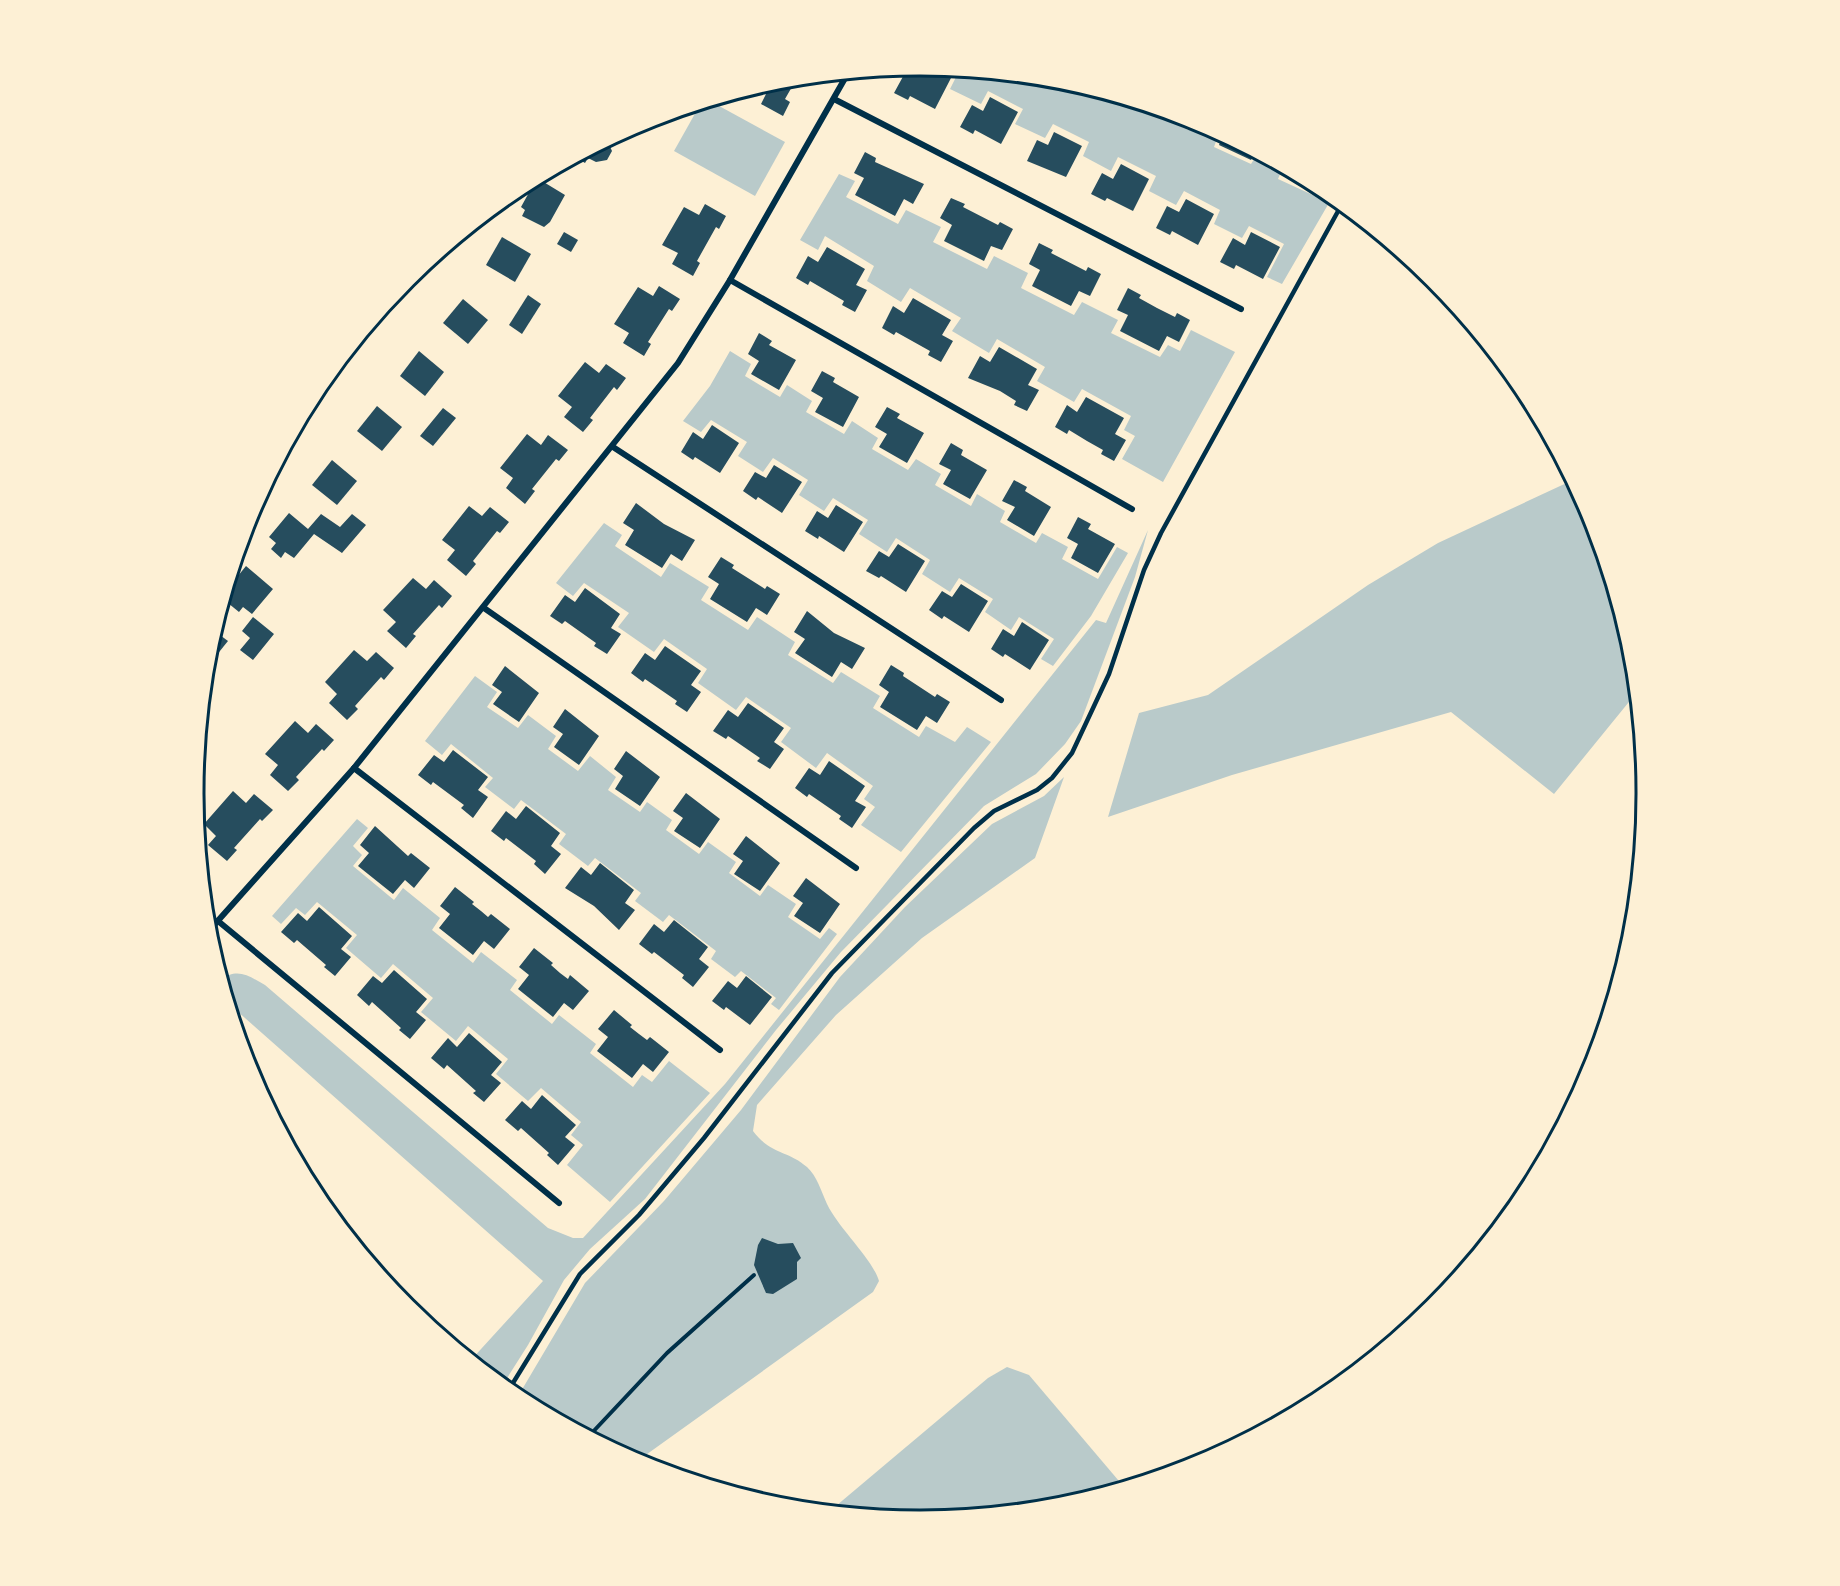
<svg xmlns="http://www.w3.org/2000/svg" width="1840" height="1586" font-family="'PT Sans Narrow',sans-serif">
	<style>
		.green { fill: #b9caca }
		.building { fill: #264d5e }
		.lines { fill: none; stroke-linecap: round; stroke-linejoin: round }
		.path { stroke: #003049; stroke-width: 4 }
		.service { stroke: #003049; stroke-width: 4.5 }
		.minor { stroke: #003049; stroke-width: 6 }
		.rim { fill: none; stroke: #003049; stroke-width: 3 }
	</style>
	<rect width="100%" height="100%" fill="#fdf0d5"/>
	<g class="green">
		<path d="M944 68 1062 80 1153 108 1152 112 1188 130 1193 120 1219 133 1214 147 1251 164 1258 153 1283 167 1278 179 1315 196 1320 187 1333 196 1282 284 1267 277 1284 244 1249 226 1242 238 1214 224 1220 210 1184 191 1176 205 1149 191 1156 176 1118 157 1111 171 1083 156 1089 142 1053 124 1045 138 1015 124 1023 109 988 91 981 104 950 89 957 75Z"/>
		<path d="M710 101 785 142 755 196 674 151 701 103Z"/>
		<path d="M839 174 855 181 846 197 898 224 906 210 941 227 933 242 987 269 994 256 1028 273 1021 288 1074 315 1082 302 1118 320 1111 333 1160 357 1168 345 1180 351 1191 330 1235 352 1163 482 1122 459 1135 436 1124 430 1131 416 1082 389 1074 402 1037 381 1045 367 997 339 989 353 952 331 961 318 910 288 901 302 867 281 874 266 825 236 818 250 800 240Z"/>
		<path d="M730 351 751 364 745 376 780 397 787 385 812 401 806 412 844 434 852 421 878 438 872 449 908 470 916 459 941 474 935 485 971 506 977 494 1005 511 1000 522 1036 543 1042 533 1068 547 1062 559 1098 579 1117 547 1128 553 1091 616 1053 666 1041 659 1054 639 1019 617 1011 630 985 612 993 599 959 578 950 592 922 574 930 560 896 538 887 552 859 534 868 520 833 498 824 511 799 495 808 480 773 458 763 472 738 456 747 442 711 420 701 432 683 421 710 386Z"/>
		<path d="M1573 480C1604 539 1631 626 1637 692L1554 794 1451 712 1232 775 1108 817 1139 713 1208 695 1368 585 1438 543Z"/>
		<path d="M604 523 622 535 615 546 661 577 670 563 709 587 701 600 748 630 757 617 795 642 788 655 833 683 841 672 880 696 873 708 919 737 926 726 955 742 967 727 991 742 901 852 861 825 875 807 864 799 873 786 827 753 816 768 781 742 791 728 746 697 736 710 698 683 707 669 664 639 654 652 618 627 629 613 584 583 573 596 556 583Z"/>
		<path d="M1148 530 1135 577 1081 721 1065 744 1036 774 984 806 841 952 776 1030 645 1199 590 1249 564 1280 528 1345 502 1386 471 1360 543 1281 228 1003 221 980C237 967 249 976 265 985L548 1228 573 1238H583L725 1084 1096 620 1106 623Z"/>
		<path d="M475 676 497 692 487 707 518 728 528 715 556 736 548 749 578 771 590 756 616 777 608 790 640 812 647 802 672 820 666 830 699 854 708 842 736 862 729 873 760 896 768 885 796 904 788 917 820 939 829 928 837 934 779 1010 771 1004 776 998 741 971 735 977 711 959 716 951 669 915 663 922 635 901 641 893 595 858 588 866 559 844 566 834 521 800 514 809 485 787 493 778 451 744 442 755 425 741Z"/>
		<path d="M1064 777 1035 858 922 938 836 1015 757 1105 753 1131C771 1155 788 1150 807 1167 817 1176 821 1191 827 1204 839 1229 872 1258 879 1281L873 1292 636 1462 517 1398 585 1283 664 1201 741 1110 840 977 905 907 992 824 1044 796Z"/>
		<path d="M357 819 368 828 353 846 362 855 353 866 394 900 403 888 440 918 432 930 473 963 481 952 517 980 510 990 552 1024 559 1015 596 1044 590 1053 633 1087 642 1075 652 1082 669 1061 710 1093 610 1202 567 1165 583 1145 571 1135 581 1122 541 1088 528 1101 496 1074 508 1059 468 1026 456 1041 421 1012 433 998 393 964 381 978 346 948 357 935 317 902 305 915 296 908 281 924 272 916Z"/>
		<path d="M1007 1367 1029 1375 1124 1487 1061 1506 920 1520 830 1511 988 1378Z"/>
	</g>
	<g class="building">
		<path d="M924 66 951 78 935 109 910 96 908 100 894 93 906 71 918 77Z"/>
		<path d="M797 78 785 99 790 102 783 116 761 104 767 92 757 86Z"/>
		<path d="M990 97 1018 112 1001 144 975 130 973 134 960 127 972 105 983 111Z"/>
		<path d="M1158 109 1178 115 1189 119 1186 124Z"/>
		<path d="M1054 132 1082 146 1066 177 1027 161 1037 140 1048 145Z"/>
		<path d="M1223 135 1255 152 1251 160 1219 145Z"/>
		<path d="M607 140 612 151 607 160 596 162 588 158 585 163 575 157Z"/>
		<path d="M865 152 876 158 875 162 924 184 913 204 904 199 895 216 855 195 864 178 854 173Z"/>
		<path d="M1121 164 1149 179 1133 211 1107 198 1105 201 1091 194 1102 173 1113 179Z"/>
		<path d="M1289 170 1317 185 1314 190 1285 177Z"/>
		<path d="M537 178 565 195 550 222 544 227 522 216 525 210 521 207Z"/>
		<path d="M951 198 965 204 963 207 998 225 1000 222 1013 229 1002 250 991 246 984 261 944 241 952 225 940 218Z"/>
		<path d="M1186 199 1214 214 1198 245 1172 231 1170 235 1156 228 1167 206 1179 212Z"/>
		<path d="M705 204 726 216 719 229 716 227 697 261 700 263 693 276 672 264 678 253 662 245 684 207 699 215Z"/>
		<path d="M564 232 578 240 571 252 557 244Z"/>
		<path d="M1251 232 1280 247 1263 279 1236 265 1234 269 1220 262 1233 238 1245 245Z"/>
		<path d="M502 237 531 254 515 282 486 265Z"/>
		<path d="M1039 243 1053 250 1051 253 1086 271 1088 267 1101 274 1090 296 1079 291 1071 306 1032 286 1040 270 1029 264Z"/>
		<path d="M827 247 865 269 856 285 867 290 855 312 842 305 844 301 810 281 808 285 796 278 808 256 818 262Z"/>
		<path d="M659 286 680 299 672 311 669 309 648 342 651 344 644 356 623 343 629 333 614 324 638 287 653 296Z"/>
		<path d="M1128 288 1141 295 1139 298 1157 308 1175 317 1177 313 1190 320 1179 342 1167 336 1159 351 1120 331 1128 315 1117 310Z"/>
		<path d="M528 295 541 304 522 334 509 325Z"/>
		<path d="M913 298 951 320 942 335 953 341 941 362 928 355 930 351 896 332 894 335 882 328 893 306 904 313Z"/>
		<path d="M463 299 488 320 468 344 443 323Z"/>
		<path d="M759 333 772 341 769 345 796 360 779 390 751 374 759 361 748 354Z"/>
		<path d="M999 347 1037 369 1028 385 1039 390 1027 411 1014 405 1016 401 1000 391 968 378 980 356 990 362Z"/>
		<path d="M419 351 444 372 425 396 400 376Z"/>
		<path d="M585 362 599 373 606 364 626 378 617 390 614 387 590 418 593 420 583 432 564 417 572 407 558 396Z"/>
		<path d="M822 371 835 378 833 382 859 397 843 427 815 412 823 398 811 391Z"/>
		<path d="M1086 397 1124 418 1115 434 1126 440 1114 461 1101 454 1103 450 1087 441 1069 430 1067 434 1055 427 1067 405 1077 412Z"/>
		<path d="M377 406 402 427 382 451 357 431Z"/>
		<path d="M887 407 900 414 897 418 924 433 907 463 879 447 887 434 875 427Z"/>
		<path d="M443 408 456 418 433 446 420 436Z"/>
		<path d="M712 425 739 443 720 473 695 457 693 460 681 452 693 432 703 439Z"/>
		<path d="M527 434 541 445 548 435 568 450 559 461 556 459 532 489 535 491 525 504 506 488 513 478 500 468Z"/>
		<path d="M951 443 963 450 961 455 987 470 970 499 943 484 951 470 939 464Z"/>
		<path d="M332 460 357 481 337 505 312 485Z"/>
		<path d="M774 465 802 482 782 513 758 497 756 500 743 491 755 472 766 478Z"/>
		<path d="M1014 480 1027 487 1025 491 1051 507 1034 536 1007 520 1015 507 1002 501Z"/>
		<path d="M636 503 664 524 695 540 682 561 671 554 662 568 625 545 634 530 623 523Z"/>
		<path d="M836 505 863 522 844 552 819 536 818 539 805 531 817 511 828 518Z"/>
		<path d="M469 506 482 516 490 507 509 522 500 533 497 531 473 561 476 564 466 576 447 560 455 550 442 540Z"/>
		<path d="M289 513 308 529 321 514 340 527 352 514 366 525 342 553 314 534 294 558 285 552 281 558 271 549 276 543 269 537Z"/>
		<path d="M1078 517 1091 524 1088 529 1115 544 1098 573 1071 558 1078 544 1067 538Z"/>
		<path d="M898 544 925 561 906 592 881 576 879 578 866 571 879 551 889 557Z"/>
		<path d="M721 557 734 565 732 568 765 589 767 586 780 594 767 615 756 608 747 622 710 599 719 584 708 577Z"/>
		<path d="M246 566 273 589 252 614 243 607 239 612 223 599 225 592Z"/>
		<path d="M413 578 426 589 434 580 452 596 442 608 439 605 413 634 416 636 406 648 387 631 396 622 383 610Z"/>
		<path d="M961 584 988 601 969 632 944 616 942 619 929 610 942 591 952 597Z"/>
		<path d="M585 588 620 614 611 628 621 634 607 654 594 646 596 643 565 621 562 624 550 616 565 595 575 602Z"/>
		<path d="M807 611 834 633 865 648 852 669 841 662 832 677 795 653 805 639 794 632Z"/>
		<path d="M253 617 274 634 253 660 240 650 250 638 242 631Z"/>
		<path d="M1022 622 1049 640 1030 670 1005 654 1003 657 991 649 1003 629 1014 636Z"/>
		<path d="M213 630 228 641 207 667V651Z"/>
		<path d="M665 646 701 671 691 685 701 692 687 712 675 704 677 701 645 679 643 682 631 673 645 653 655 660Z"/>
		<path d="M354 650 367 661 376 652 394 668 384 680 381 677 355 706 358 709 347 720 329 703 337 694 325 682Z"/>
		<path d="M891 665 904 673 903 676 935 697 937 694 950 702 937 723 926 716 917 730 880 707 889 692 879 685Z"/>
		<path d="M505 666 539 693 519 722 493 704 502 692 492 685Z"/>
		<path d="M748 703 784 728 774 742 784 749 770 769 757 761 760 758 728 736 726 739 713 731 728 710 738 717Z"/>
		<path d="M565 709 599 736 579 765 554 747 563 734 553 727Z"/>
		<path d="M295 721 308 733 316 724 334 740 324 751 322 749 296 777 299 780 288 791 270 775 278 765 265 754Z"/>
		<path d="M453 750 488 777 478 790 488 797 473 818 461 808 464 805 433 782 431 785 418 775 434 755 444 762Z"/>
		<path d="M626 751 660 777 640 806 615 789 623 776 614 769Z"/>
		<path d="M829 761 865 786 855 801 866 807 852 828 839 819 841 816 809 794 807 797 795 788 809 768 820 775Z"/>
		<path d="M233 791 246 803 254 794 273 810 262 821 260 819 234 848 237 850 227 861 208 845 216 836 204 824Z"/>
		<path d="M686 793 720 819 700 848 674 831 683 818 673 811Z"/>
		<path d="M526 806 560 833 551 846 561 854 545 874 534 864 536 861 506 838 504 841 491 831 506 811 516 819Z"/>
		<path d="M375 826 408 856 411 853 430 868 414 888 405 880 393 894 358 866 369 853 360 845Z"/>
		<path d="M746 836 780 863 760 891 734 874 743 861 733 854Z"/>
		<path d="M600 863 634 890 625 903 635 910 619 930 594 906 565 888 581 867 591 875Z"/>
		<path d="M806 878 840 904 820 933 794 916 803 903 793 896Z"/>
		<path d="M455 887 474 902 472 904 481 911 488 917 491 914 510 929 494 949 484 941 473 955 439 928 450 914 440 906Z"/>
		<path d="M319 907 352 936 341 949 351 957 335 976 324 967 326 965 297 940 294 943 281 932 298 913 307 921Z"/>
		<path d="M674 920 708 947 699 959 709 967 693 987 682 978 684 975 654 952 652 954 639 944 654 924 664 932Z"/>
		<path d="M534 948 553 963 551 965 560 973 568 979 570 975 589 991 573 1010 564 1003 553 1017 518 989 529 975 519 967Z"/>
		<path d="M394 970 427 999 416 1012 426 1020 410 1039 399 1030 401 1028 372 1002 369 1006 357 995 373 976 382 983Z"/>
		<path d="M746 976 772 997 750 1025 726 1007 724 1010 712 1001 728 981 737 988Z"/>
		<path d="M614 1010 632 1025 630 1027 639 1034 647 1040 650 1037 669 1052 653 1072 643 1064 632 1078 597 1051 608 1037 598 1029Z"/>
		<path d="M469 1033 502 1062 491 1075 501 1083 484 1102 473 1093 476 1091 447 1065 444 1069 431 1058 448 1038 457 1047Z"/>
		<path d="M542 1095 576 1125 565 1137 575 1145 558 1165 547 1155 549 1153 521 1128 518 1131 505 1120 522 1101 531 1109Z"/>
		<path d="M762 1238 778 1244 793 1243 801 1258 797 1262V1279L773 1294 766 1293 754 1265 758 1245Z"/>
		<path d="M383 1272 406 1294 400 1300 380 1275Z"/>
		<path d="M437 1322 459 1344 456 1348 431 1328Z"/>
	</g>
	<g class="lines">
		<path class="path" d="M589 1436 667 1353 754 1275"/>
		<path class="service" d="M508 1391 580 1274 639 1215 704 1138 832 973 974 828 994 811 1037 790 1052 778 1072 753 1109 674 1144 570 1161 533 1342 204"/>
		<g class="minor">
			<path d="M834 99 1241 309"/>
			<path d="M730 280 1132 509"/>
			<path d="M305 408 373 319"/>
			<path d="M613 447 1001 700"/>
			<path d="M484 608 856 868"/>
			<path d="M354 768 720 1050"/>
			<path d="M218 921 559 1203"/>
			<path d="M207 933 354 768 678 363 730 280 848 73"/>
		</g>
	</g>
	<path d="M0 0H1840V1586H0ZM920 76H920A716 716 0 0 1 1636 792V794A716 716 0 0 1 920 1510H920A716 716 0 0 1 204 794V792A716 716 0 0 1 920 76Z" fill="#fdf0d5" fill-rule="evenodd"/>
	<path class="rim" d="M920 76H920A716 716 0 0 1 1636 792V794A716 716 0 0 1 920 1510H920A716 716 0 0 1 204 794V792A716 716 0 0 1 920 76Z"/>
</svg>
